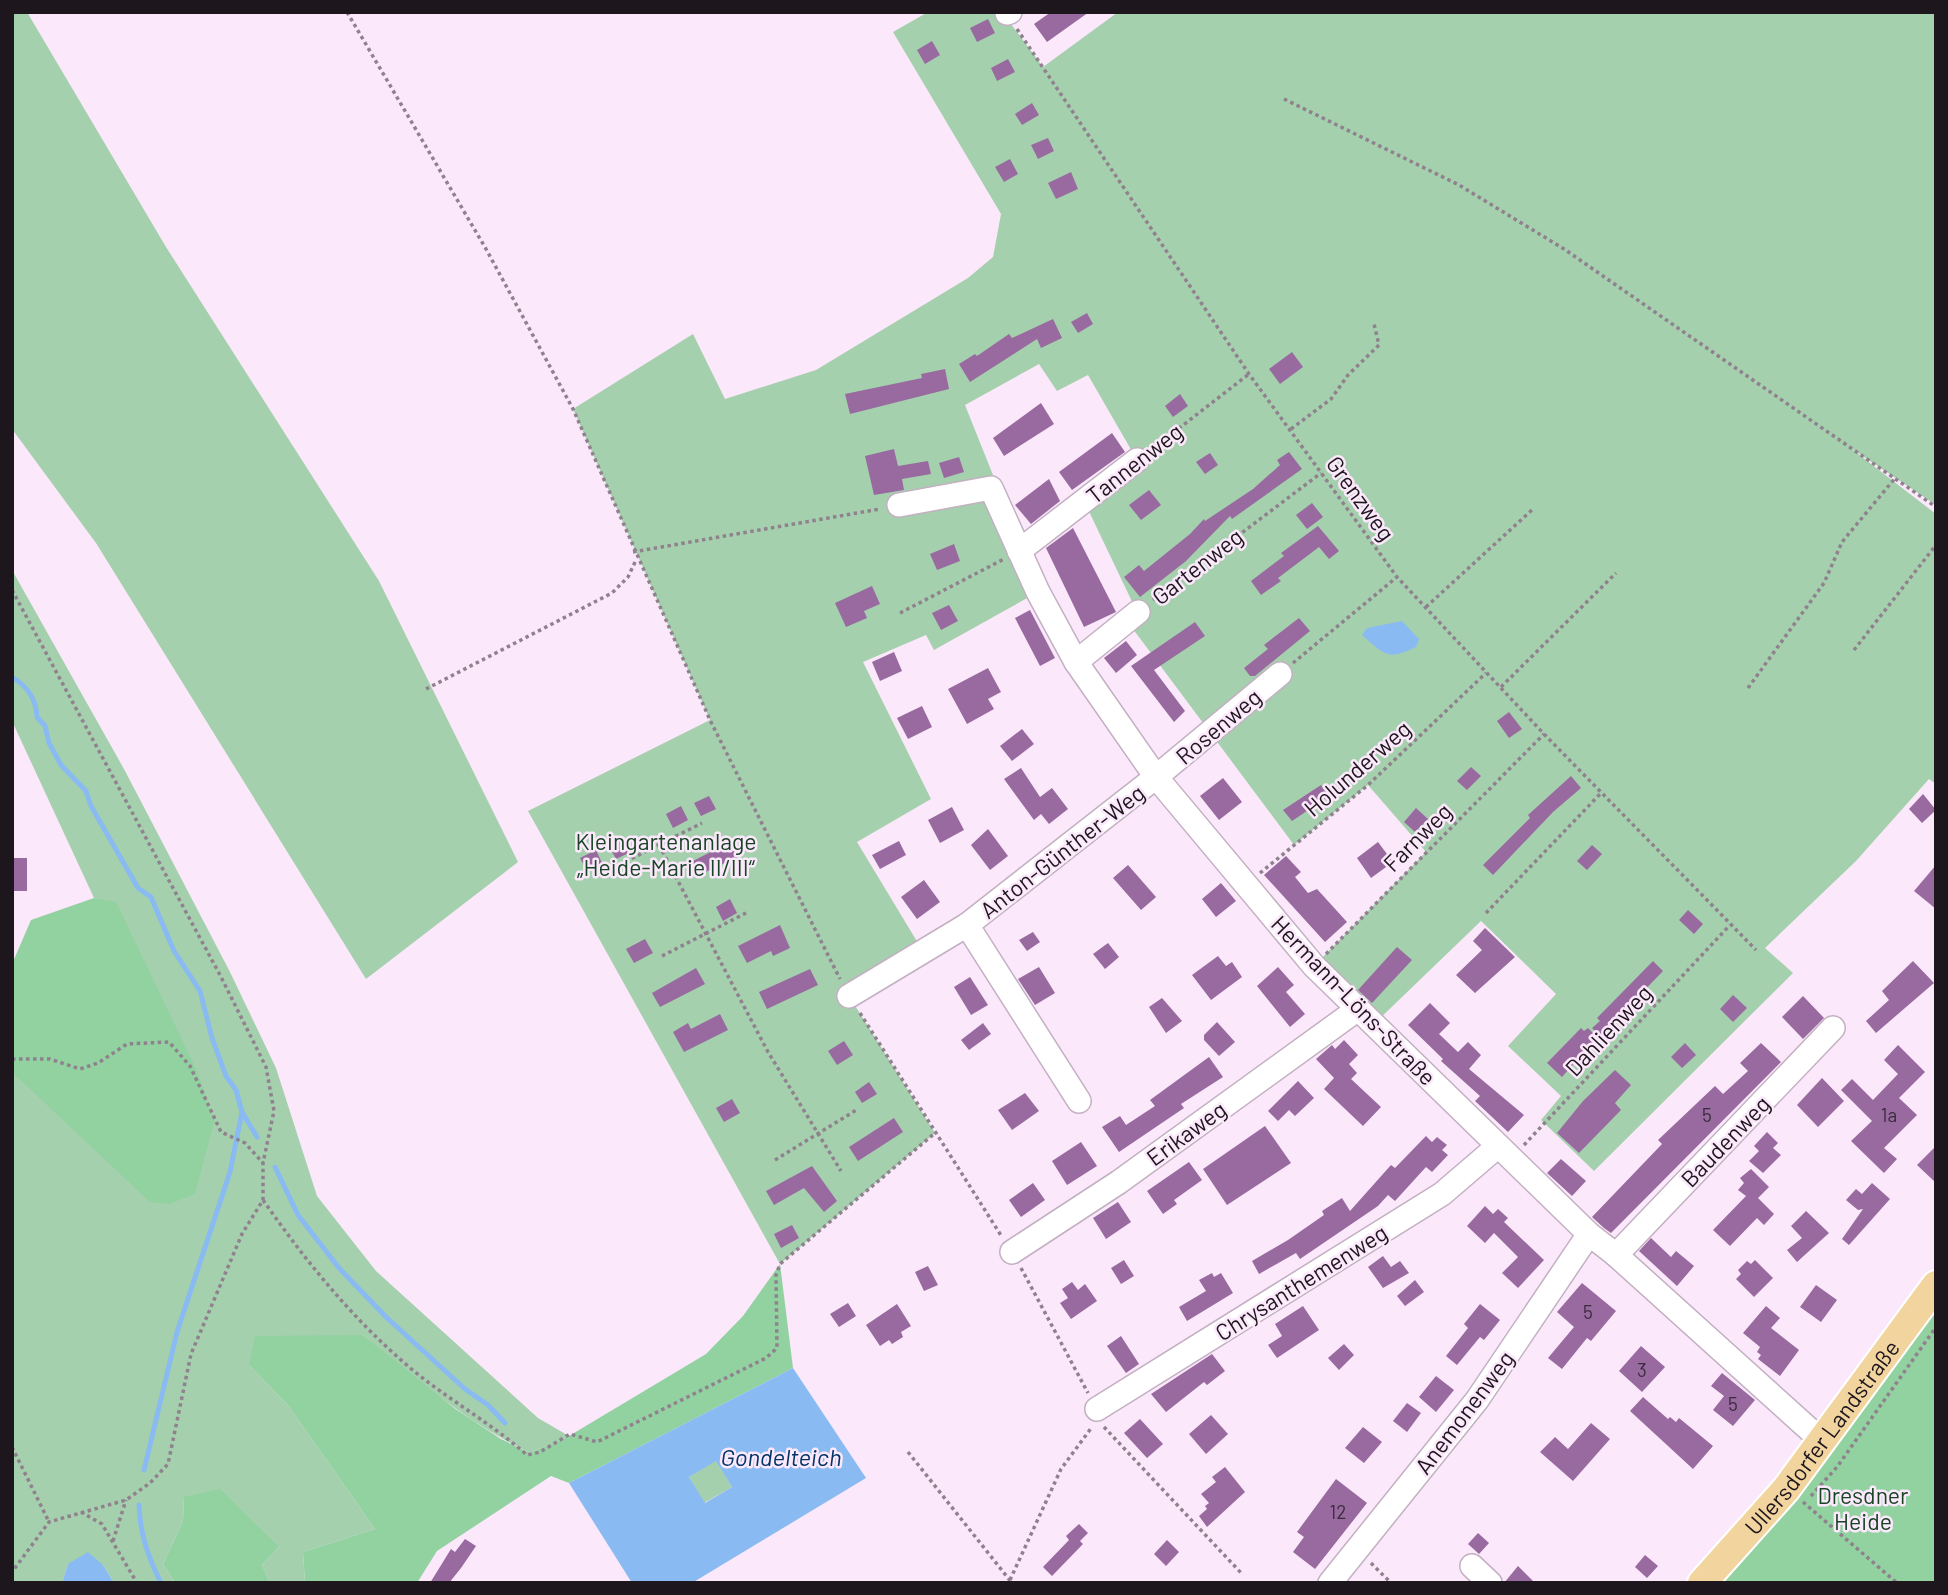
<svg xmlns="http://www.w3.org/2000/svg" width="1948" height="1595" font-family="Barlow,sans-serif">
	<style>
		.green { fill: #a5d0ad }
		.forest { fill: #92d1a0 }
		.water { fill: #89bbf2; fill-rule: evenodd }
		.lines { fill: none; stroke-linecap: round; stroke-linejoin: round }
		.stream { stroke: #89bbf2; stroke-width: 5 }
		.building { fill: #986aa0 }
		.minor-casing { stroke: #c3b0c2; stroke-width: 26 }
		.major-casing { stroke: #fff; stroke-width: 32 }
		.path { stroke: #8f818e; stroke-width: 3.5; stroke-dasharray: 3.5 3.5; stroke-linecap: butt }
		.minor { stroke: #fff; stroke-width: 23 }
		.major { stroke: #f2d49f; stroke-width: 28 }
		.labels { text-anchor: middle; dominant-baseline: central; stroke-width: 5; stroke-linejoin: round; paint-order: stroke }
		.number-label { font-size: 19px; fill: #3c2b3e }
		.street-label { font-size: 23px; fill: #1d161d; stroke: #fce8fb }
		.park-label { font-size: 23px; fill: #174524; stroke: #fce8fb }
		.water-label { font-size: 24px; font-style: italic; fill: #003566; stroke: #fce8fb }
	</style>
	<rect width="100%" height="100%" fill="#fce8fb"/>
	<g class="green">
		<path d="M12 12H27L166 247 379 581 518 862 366 979 96 543 12 429Z"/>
		<path d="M928 12H1002L1043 67 1118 12H1936V505L1849 447 1936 514V784L1929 779 1856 861 1765 948 1793 973 1594 1171 1541 1120 1561 1096 1508 1046 1556 994 1481 921 1373 1025 1314 966 1426 852 1368 785 1294 845 1127 621 1137 612 1084 501 1137 460 1088 375 1057 391 1039 364 965 405 993 475 991 488 1038 592 934 650 926 635 863 662 931 799 857 842 924 953 849 996 935 1133 780 1264 528 811 710 720 573 409 693 334 725 399 816 370 968 278 993 257 1001 214 893 32Z"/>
		<path d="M12 570 124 769 230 972 276 1068 317 1196 376 1271 538 1418 569 1436 530 1453C468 1423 415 1379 363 1335L249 1365 287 1404 375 1529 303 1552 305 1583H270L262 1565 279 1547 184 1497 183 1521 163 1564 175 1583H114L103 1565 68 1564 62 1583H12V1072L116 903 94 898 12 721Z"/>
		<path d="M716 1460 732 1487 704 1503 689 1477Z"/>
	</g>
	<g class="forest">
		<path d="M94 898 116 902 198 1073 214 1122 195 1194 169 1204 150 1202 12 1072V964L31 920Z"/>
		<path d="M780 1264 793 1368 569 1483 551 1476 437 1551 417 1583H305L303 1552 375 1529 287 1404 249 1365 255 1336 363 1335 454 1408 501 1439 530 1453 569 1436 706 1354 743 1316Z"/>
		<path d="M1936 1290V1583H1705Z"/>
		<path d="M220 1489 279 1547 262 1565 270 1583H175L163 1564 183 1521 184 1497Z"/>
	</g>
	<g class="water">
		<path d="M1402 621 1419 639 1416 647C1387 661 1385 655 1362 635L1367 628Z"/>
		<path d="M793 1368 866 1478 692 1583H632L569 1483ZM716 1461 732 1487 705 1503 689 1477Z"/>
		<path d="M88 1552 103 1565 114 1583H62L68 1564Z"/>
	</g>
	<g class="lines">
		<g class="stream">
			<path d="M12 677C28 687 36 699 37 717L45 726 49 743 61 765 86 791 91 806 138 888 151 897 174 951 200 991 212 1038 226 1076 236 1090 242 1112 230 1172 177 1332 144 1470"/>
			<path d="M242 1112 257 1137"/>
			<path d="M275 1167 298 1215 339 1268 386 1317 465 1389 488 1405 505 1423"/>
			<path d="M139 1505C140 1534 148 1557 161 1583"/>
		</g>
	</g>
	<g class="building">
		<path d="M1051 12H1089L1047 42 1034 24Z"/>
		<path d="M988 19 995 33 977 42 970 28Z"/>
		<path d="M932 41 940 55 925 64 917 50Z"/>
		<path d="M1008 59 1015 72 997 81 991 68Z"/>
		<path d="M1032 103 1039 115 1022 125 1015 114Z"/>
		<path d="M1048 138 1054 151 1038 159 1031 145Z"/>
		<path d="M1010 159 1018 174 1004 182 995 167Z"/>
		<path d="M1071 172 1078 189 1056 199 1048 183Z"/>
		<path d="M1087 313 1093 324 1078 333 1071 322Z"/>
		<path d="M1053 319 1062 338 1041 348 1037 339 970 382 959 364 975 354 977 356 1009 334 1012 338Z"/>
		<path d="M1292 352 1303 367 1280 384 1269 369Z"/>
		<path d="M945 369 949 389 850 414 845 394 922 378 921 374Z"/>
		<path d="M1180 394 1188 406 1173 417 1165 406Z"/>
		<path d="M1041 403 1054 424 1004 456 993 438Z"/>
		<path d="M1112 433 1125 452 1072 490 1059 472Z"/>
		<path d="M894 449 898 466 928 461 931 474 902 479 904 490 874 495 865 456Z"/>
		<path d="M1289 452 1302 469 1232 519 1230 516 1186 561 1140 597 1124 577 1139 565 1144 571 1190 534 1204 519 1205 521 1253 489 1280 465 1277 460Z"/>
		<path d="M1210 453 1218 465 1205 474 1196 462Z"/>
		<path d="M959 457 964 472 944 478 939 463Z"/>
		<path d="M1049 479 1060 501 1031 524 1015 505Z"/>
		<path d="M1149 490 1161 505 1141 520 1129 505Z"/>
		<path d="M1312 503 1323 517 1307 529 1296 515Z"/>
		<path d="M1318 526 1339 551 1329 559 1319 547 1278 578 1281 581 1261 595 1251 581 1284 556 1281 553Z"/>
		<path d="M1073 528 1116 612 1084 627 1046 548Z"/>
		<path d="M954 544 960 561 937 570 930 554Z"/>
		<path d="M872 586 880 604 864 611 867 618 846 627 835 603Z"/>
		<path d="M949 605 958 621 941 630 932 613Z"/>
		<path d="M1030 610 1055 658 1040 666 1015 618Z"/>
		<path d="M1299 618 1310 631 1255 676H1250L1244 668 1268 649 1264 645Z"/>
		<path d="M1195 622 1205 636 1154 670 1185 711 1174 722 1131 666Z"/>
		<path d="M1126 641 1137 655 1116 673 1104 658Z"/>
		<path d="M894 652 902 671 880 681 872 662Z"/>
		<path d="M988 668 1001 692 988 699 994 709 967 724 948 689Z"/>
		<path d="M922 706 932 727 908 739 897 718Z"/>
		<path d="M1509 712 1522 729 1509 738 1497 721Z"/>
		<path d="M1022 729 1034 744 1012 761 1000 746Z"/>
		<path d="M1471 767 1481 776 1467 790 1457 781Z"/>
		<path d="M1021 768 1040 797 1052 788 1068 809 1049 824 1041 814 1034 820 1004 779Z"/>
		<path d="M1571 776 1581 788 1553 812 1493 875 1483 865 1530 818 1528 815Z"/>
		<path d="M1223 778 1242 802 1219 820 1200 796Z"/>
		<path d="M1321 785 1329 796 1292 821 1283 810Z"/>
		<path d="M1923 794 1936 810 1922 823 1909 809Z"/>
		<path d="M709 796 716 809 701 816 694 803Z"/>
		<path d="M681 806 688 820 673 828 666 814Z"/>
		<path d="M952 807 964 830 940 843 928 820Z"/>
		<path d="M1416 808 1428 819 1415 832 1404 822Z"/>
		<path d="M988 829 1008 856 990 870 971 845Z"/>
		<path d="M624 838 631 852 616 859 609 846Z"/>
		<path d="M734 840 742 855 699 875 693 861Z"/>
		<path d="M899 841 906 855 880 869 872 855Z"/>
		<path d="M1378 842 1393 862 1371 878 1357 858Z"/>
		<path d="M1592 845 1602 854 1587 870 1577 861Z"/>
		<path d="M596 850 602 863 587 871 580 858Z"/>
		<path d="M1286 856 1301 872 1295 877 1308 893 1317 889 1347 922 1325 942 1264 875Z"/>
		<rect x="12" y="858" width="15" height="33"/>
		<path d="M1128 865 1156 897 1141 910 1113 878Z"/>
		<path d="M1936 865V909L1914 891Z"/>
		<path d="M924 880 940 902 917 919 901 897Z"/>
		<path d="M1221 883 1236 901 1216 917 1202 899Z"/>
		<path d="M730 899 737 913 723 921 716 907Z"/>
		<path d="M1688 910 1703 924 1694 934 1679 920Z"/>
		<path d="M780 925 790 948 773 956 771 951 747 963 738 946Z"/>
		<path d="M1485 928 1515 957 1475 993 1456 975 1482 950 1473 941Z"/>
		<path d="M1033 932 1040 942 1027 951 1019 940Z"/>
		<path d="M645 939 653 953 634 963 626 949Z"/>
		<path d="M1108 943 1119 957 1105 969 1093 954Z"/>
		<path d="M1397 947 1412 960 1372 1003 1358 990Z"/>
		<path d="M1218 956 1226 966 1232 962 1242 977 1211 1000 1192 975Z"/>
		<path d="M1653 961 1663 971 1610 1026 1617 1032 1606 1043 1592 1028 1600 1021 1597 1018Z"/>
		<path d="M1913 961 1934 983 1876 1033 1866 1021 1889 1000 1882 991Z"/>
		<path d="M1039 967 1055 993 1035 1005 1018 979Z"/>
		<path d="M1278 967 1294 985 1286 992 1305 1014 1290 1027 1257 986Z"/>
		<path d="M696 968 705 984 660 1007 652 993Z"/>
		<path d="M810 969 818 985 767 1009 759 992Z"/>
		<path d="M970 977 988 1005 971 1015 954 987Z"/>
		<path d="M1733 995 1747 1008 1733 1022 1720 1009Z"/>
		<path d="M1803 996 1824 1018 1803 1039 1782 1017Z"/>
		<path d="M1162 998 1182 1021 1166 1033 1149 1007Z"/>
		<path d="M1430 1003 1450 1023 1439 1034 1458 1052 1468 1042 1481 1055 1469 1069 1524 1115 1508 1132 1475 1101 1480 1096 1441 1061 1443 1059 1408 1025Z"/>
		<path d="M720 1014 728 1030 684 1052 673 1032 688 1023 691 1029Z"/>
		<path d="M1217 1022 1235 1042 1219 1056 1204 1040V1035Z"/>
		<path d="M983 1023 991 1034 969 1050 961 1040Z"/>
		<path d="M1581 1028 1584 1031 1588 1028 1597 1037 1562 1077 1547 1063Z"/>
		<path d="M1344 1040 1358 1055 1349 1064 1357 1073 1351 1079 1381 1107 1363 1126 1324 1089 1334 1078 1316 1059 1332 1045 1335 1049Z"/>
		<path d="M844 1041 853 1055 837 1065 828 1051Z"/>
		<path d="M1685 1043 1696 1055 1682 1068 1671 1057Z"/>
		<path d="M1761 1043 1781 1062 1611 1233 1604 1228 1592 1217 1662 1144 1658 1140 1715 1086 1723 1094 1748 1071 1740 1063Z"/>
		<path d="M1898 1045 1925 1072 1899 1098 1917 1115 1884 1148 1897 1159 1884 1173 1851 1141 1872 1121 1841 1090 1852 1079 1873 1100 1898 1074 1884 1060Z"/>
		<path d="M1209 1057 1223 1077 1181 1104 1184 1108 1119 1152 1102 1127 1120 1116 1126 1125 1155 1106 1150 1100Z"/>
		<path d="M1615 1070 1631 1085 1615 1103 1621 1110 1579 1153 1557 1133 1583 1101Z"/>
		<path d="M1822 1078 1844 1101 1818 1127 1797 1105Z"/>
		<path d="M1298 1081 1314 1098 1295 1116 1289 1110 1278 1121 1268 1111Z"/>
		<path d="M869 1082 877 1094 862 1103 855 1092Z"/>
		<path d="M1025 1093 1039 1111 1012 1130 998 1110Z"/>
		<path d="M732 1099 740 1113 724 1122 716 1108Z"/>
		<path d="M894 1118 903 1132 858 1161 849 1147Z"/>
		<path d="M1265 1126 1291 1163 1227 1205 1203 1169Z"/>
		<path d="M1767 1132 1778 1143 1773 1148 1781 1155 1763 1173 1749 1161 1759 1151 1754 1146Z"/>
		<path d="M1426 1136 1432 1142 1437 1137 1447 1145 1442 1150 1448 1155 1432 1172 1426 1167 1395 1201 1388 1195 1378 1206 1300 1259 1296 1253 1259 1274 1252 1261 1288 1240 1324 1215 1322 1211 1342 1198 1350 1211 1391 1165 1395 1168Z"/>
		<path d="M1081 1142 1097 1166 1067 1185 1052 1161Z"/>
		<path d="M1936 1146V1183L1917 1165Z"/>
		<path d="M1561 1159 1586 1181 1572 1196 1547 1173Z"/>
		<path d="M1189 1162 1202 1180 1174 1200 1177 1204 1163 1214 1147 1191Z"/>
		<path d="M812 1166 837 1201 824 1212 804 1188 774 1205 766 1191Z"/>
		<path d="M1751 1169 1769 1187 1758 1198 1774 1214 1764 1225 1757 1218 1730 1246 1713 1230 1746 1196 1738 1190 1744 1183 1740 1178Z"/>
		<path d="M1033 1183 1045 1200 1021 1217 1009 1200Z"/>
		<path d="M1872 1183 1890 1199 1849 1245 1842 1239 1863 1209 1858 1210 1846 1200 1856 1189 1862 1194Z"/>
		<path d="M1118 1202 1131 1222 1106 1239 1093 1218Z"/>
		<path d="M1485 1206 1493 1214 1498 1209 1508 1218 1504 1222 1544 1260 1518 1288 1502 1273 1518 1257 1494 1233 1485 1243 1467 1226Z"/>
		<path d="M1806 1211 1829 1233 1797 1262 1787 1250 1802 1238 1791 1226Z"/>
		<path d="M792 1225 799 1238 781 1248 774 1234Z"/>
		<path d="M1651 1238 1671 1257 1676 1251 1694 1266 1677 1286 1639 1251Z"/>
		<path d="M1383 1256 1391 1267 1400 1261 1409 1273 1383 1288 1368 1267Z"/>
		<path d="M1124 1260 1134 1276 1121 1284 1111 1268Z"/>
		<path d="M1755 1260 1773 1278 1754 1297 1736 1279 1741 1274 1738 1270 1747 1261 1751 1264Z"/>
		<path d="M928 1266 938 1285 924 1291 915 1272Z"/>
		<path d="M1212 1273 1214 1277 1221 1273 1233 1293 1187 1321 1179 1307 1206 1291 1199 1280Z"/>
		<path d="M1415 1280 1424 1292 1405 1306 1397 1296Z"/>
		<path d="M1072 1282 1078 1290 1085 1284 1097 1301 1071 1319 1060 1303 1068 1298 1062 1289Z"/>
		<path d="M1582 1283 1616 1311 1591 1341 1587 1338 1562 1369 1548 1358 1574 1327 1557 1312Z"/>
		<path d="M1816 1285 1837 1300 1821 1322 1800 1307Z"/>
		<path d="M848 1303 856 1316 839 1327 830 1314Z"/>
		<path d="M897 1304 911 1326 901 1332 903 1337 892 1344 889 1340 880 1346 866 1325Z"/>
		<path d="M1480 1304 1500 1320 1484 1340 1480 1337 1457 1365 1446 1356 1468 1328 1464 1324Z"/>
		<path d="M1303 1306 1319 1330 1277 1358 1268 1345 1282 1336 1275 1324Z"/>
		<path d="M1766 1306 1780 1318 1771 1328 1799 1350 1780 1376 1758 1359 1761 1355 1757 1352 1760 1347 1743 1333Z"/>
		<path d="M1121 1336 1139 1364 1126 1373 1107 1346Z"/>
		<path d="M1344 1344 1354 1355 1339 1370 1328 1358Z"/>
		<path d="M1641 1346 1665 1367 1642 1392 1619 1371Z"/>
		<path d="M1212 1354 1225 1371 1207 1385 1204 1382 1166 1412 1151 1394Z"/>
		<path d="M1722 1373 1755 1400 1733 1426 1713 1410 1724 1396 1711 1386Z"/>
		<path d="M1436 1376 1454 1390 1436 1412 1419 1397Z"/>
		<path d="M1643 1397 1668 1419 1670 1417 1676 1422 1679 1418 1713 1446 1693 1469 1630 1411Z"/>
		<path d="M1407 1403 1421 1413 1407 1432 1393 1421Z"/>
		<path d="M1211 1415 1228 1434 1206 1454 1189 1434Z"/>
		<path d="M1140 1419 1163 1444 1147 1458 1124 1433Z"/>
		<path d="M1591 1423 1610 1439 1573 1481 1540 1452 1555 1437 1568 1449Z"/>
		<path d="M1363 1427 1382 1442 1364 1463 1345 1448Z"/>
		<path d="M1225 1467 1245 1492 1207 1527 1199 1516 1207 1509 1205 1506 1209 1503 1201 1494 1216 1482 1212 1477Z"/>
		<path d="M1336 1479 1367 1503 1315 1569 1293 1552 1304 1537 1297 1532Z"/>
		<path d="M1079 1524 1088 1533 1080 1541 1083 1544 1052 1576 1043 1567 1069 1540 1066 1536Z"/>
		<path d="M1478 1533 1489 1543 1479 1554 1468 1544Z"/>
		<path d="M465 1539 476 1546 461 1568 449 1583H430L451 1549 455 1552Z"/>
		<path d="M1167 1540 1179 1552 1166 1566 1154 1554Z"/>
		<path d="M1645 1555 1658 1566 1647 1578 1635 1567Z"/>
		<path d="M1518 1566 1535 1583H1504Z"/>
	</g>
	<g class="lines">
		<defs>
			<g id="minor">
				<path d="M1007 13 1010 12"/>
				<path d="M899 505 991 488 1038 592 1076 662 1156 777 1314 966 1589 1234 1616 1255 1821 1440"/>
				<path d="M1019 551 1137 460"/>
				<path d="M1076 662 1138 612"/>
				<path d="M967 925 1079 1101"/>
				<path d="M849 996 967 925 1156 777 1280 674"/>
				<path d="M1012 1252 1119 1182 1358 1009"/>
				<path d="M1616 1255 1833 1028"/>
				<path d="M1097 1409 1442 1194 1498 1146"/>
				<path d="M1472 1566 1490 1583"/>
				<path d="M1330 1583 1477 1400 1589 1234"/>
			</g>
			<g id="major">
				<path id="s1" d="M1702 1583 1786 1489 1936 1285"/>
			</g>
		</defs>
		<use href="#minor" class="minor-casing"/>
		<use href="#major" class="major-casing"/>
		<g class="path">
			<path d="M347 12 486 249 573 409 710 720 840 979"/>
			<path d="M1017 29 1249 374 1397 577 1544 734 1756 950"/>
			<path d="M1284 99 1459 185 1564 249 1936 507"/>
			<path d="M1291 429 1331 399 1348 375 1379 345 1374 324"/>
			<path d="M1151 450 1249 374"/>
			<path d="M633 552 880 509"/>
			<path d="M12 590 220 975 266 1067 274 1111 263 1163V1200L242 1234 191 1354 168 1464 150 1483 126 1500 49 1522 12 1572"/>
			<path d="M1153 600 1321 473"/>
			<path d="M1426 607 1533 509"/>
			<path d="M900 613 1004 559"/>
			<path d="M1854 650 1936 545"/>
			<path d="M1293 663 1397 577"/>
			<path d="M1501 687 1616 573"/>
			<path d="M1748 688 1824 583 1842 542 1896 477"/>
			<path d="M426 689 612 593 628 577 636 560"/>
			<path d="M659 845 768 1052 841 1171"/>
			<path d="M613 868 702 823"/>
			<path d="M1260 873 1368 785 1486 673"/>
			<path d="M1486 913 1602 792"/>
			<path d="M1326 954 1544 734"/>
			<path d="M662 956 746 913"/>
			<path d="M860 1013 1002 1237"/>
			<path d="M12 1059H50L80 1069 98 1063 127 1044 169 1042 190 1066 221 1132 245 1143 263 1163"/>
			<path d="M1524 1145 1730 925"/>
			<path d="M775 1160 858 1109"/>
			<path d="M263 1200C307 1263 355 1322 415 1372 451 1401 492 1424 527 1455L540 1452 570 1434 597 1442 766 1358 777 1348 776 1275 780 1264 935 1133"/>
			<path d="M1021 1268 1088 1393"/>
			<path d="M1104 1427 1243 1575"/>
			<path d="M12 1447 49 1522"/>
			<path d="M908 1452 1012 1583"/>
			<path d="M1811 1496 1837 1467 1936 1327"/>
			<path d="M1803 1502 1897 1583"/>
			<path d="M81 1512 102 1524 137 1583"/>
			<path d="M113 1541 126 1500"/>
			<path d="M1371 1563 1391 1583"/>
			<path d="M1010 1580 1061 1469 1092 1427"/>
		</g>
		<use href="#minor" class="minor"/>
		<use href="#major" class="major"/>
	</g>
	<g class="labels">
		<g class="number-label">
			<text x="1707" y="1114">5</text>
			<text x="1889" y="1114">1a</text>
			<text x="1588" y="1311">5</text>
			<text x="1642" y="1369">3</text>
			<text x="1733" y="1403">5</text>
			<text x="1338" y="1511">12</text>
		</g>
		<g class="street-label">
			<text transform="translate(1134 463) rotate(-38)">Tannenweg</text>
			<text transform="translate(1361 498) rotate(54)">Grenzweg</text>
			<text transform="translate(1197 566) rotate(-38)">Gartenweg</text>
			<text transform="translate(1218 726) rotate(-40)">Rosenweg</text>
			<text transform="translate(1357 768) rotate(-41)">Holunderweg</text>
			<text transform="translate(1417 837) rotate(-45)">Farnweg</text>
			<text transform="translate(1062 851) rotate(-38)">Anton-Günther-Weg</text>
			<text transform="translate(1354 1000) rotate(46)">Hermann-Löns-Straße</text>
			<text transform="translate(1608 1030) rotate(-47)">Dahlienweg</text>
			<text transform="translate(1186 1133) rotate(-36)">Erikaweg</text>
			<text transform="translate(1725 1141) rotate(-46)">Baudenweg</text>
			<text transform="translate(1301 1282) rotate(-32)">Chrysanthemenweg</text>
			<text transform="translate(1464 1412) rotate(-53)">Anemonenweg</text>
			<text stroke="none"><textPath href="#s1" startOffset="189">Ullersdorfer Landstraße</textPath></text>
		</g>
		<g class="park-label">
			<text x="666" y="841">Kleingartenanlage<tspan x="666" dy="26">„Heide-Marie II/III“</tspan></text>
			<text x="1863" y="1495">Dresdner<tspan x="1863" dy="26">Heide</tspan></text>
		</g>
		<g class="water-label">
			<text x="781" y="1456">Gondelteich</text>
		</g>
	</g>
	<rect width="1948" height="1595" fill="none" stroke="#1d161d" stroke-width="28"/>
</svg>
